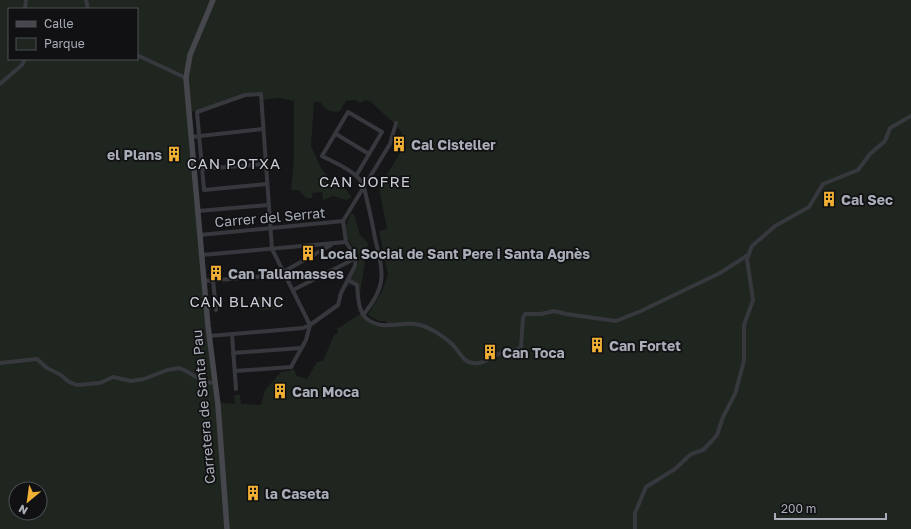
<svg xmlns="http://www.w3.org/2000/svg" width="911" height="529" font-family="'Golos Text',sans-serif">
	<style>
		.green { fill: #1e261f; fill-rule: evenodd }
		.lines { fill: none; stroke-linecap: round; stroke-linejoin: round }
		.street { stroke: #37383d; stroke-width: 4 }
		.secondary { stroke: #45474d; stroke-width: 5.5 }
		.labels { text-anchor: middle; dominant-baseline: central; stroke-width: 3.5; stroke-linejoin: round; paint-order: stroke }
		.poi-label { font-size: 14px; font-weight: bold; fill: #a8adb8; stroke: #111113; text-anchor: start }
		.street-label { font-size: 14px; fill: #a8adb8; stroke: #111113 }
		.neighbourhood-label { font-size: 15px; letter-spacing: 1px; fill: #c9ccd4; stroke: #111113 }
	</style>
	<rect width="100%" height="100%" fill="#161618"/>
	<g class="green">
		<path d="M0 0H911V529H0ZM9 9H137V59H9ZM246 93 262 95V100L280 98 294 101V159L291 190H299L306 198H312V193L322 192 323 200 333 196 346 200 352 197 342 185 328 177 321 168 311 146 314 102H320C326 110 330 113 340 111L346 101 355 100 360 103 366 100 371 102 395 124 401 132 403 148 379 188 387 229 379 231 388 275 382 291 368 315 379 321H386V325L369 320 361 308 359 299 368 243 360 235 354 214 351 213 346 226 347 238 358 254 359 261 347 287 351 284 356 287 360 314 337 329 338 333 334 335 323 361 317 362 307 379 297 376 293 368 289 371 281 372 265 390 261 405 241 404 240 395H234L235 404 215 402 189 113ZM16 489H40V513H16Z"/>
		<path d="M258 297H282V309L259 310Z"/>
	</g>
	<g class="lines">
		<g class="street">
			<path d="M86 0 88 9"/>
			<path d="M25 9 26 0"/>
			<path d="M137 55 186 78"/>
			<path d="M0 84 22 65 25 59"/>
			<path d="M336 134 369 154"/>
			<path d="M191 137 263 129"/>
			<path d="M202 169 265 164"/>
			<path d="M356 176 382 132 348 112 322 156C335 163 359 172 364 187 368 204 372 221 375 238 383 273 388 285 363 315"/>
			<path d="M198 211 268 205"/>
			<path d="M200 235 343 221"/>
			<path d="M202 255 346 242"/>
			<path d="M283 272 331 245"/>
			<path d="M213 280 216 310"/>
			<path d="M348 280 357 285C358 296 358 312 367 319 384 332 402 320 420 325 431 328 445 337 453 345 459 351 463 362 473 363 484 365 491 356 501 353 508 350 515 352 521 347L523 318 525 314H541L554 311 566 314 616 321 641 311 720 273 748 255"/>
			<path d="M204 281 268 276 282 269"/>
			<path d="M293 290 356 258"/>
			<path d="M232 334 236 389"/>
			<path d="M209 336 303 328 310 325 272 249 261 94 245 95 197 112 204 190 267 184"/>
			<path d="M233 353 301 348"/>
			<path d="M0 363 37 359 47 368 61 375 69 382 77 385 100 383 113 377 131 381 144 379 167 370 179 368 184 370 205 382 215 383"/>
			<path d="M235 371 291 367 306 340 310 325 338 305 341 293 355 266 356 258 346 242 343 221 390 144 396 123"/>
			<path d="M635 529V513L646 487 675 469 691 454 703 450 711 442 717 435 723 417 735 394 744 361V325L753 300 747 259 752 246 775 226 809 207 823 184 858 170 870 154 885 141 890 128 911 116"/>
		</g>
		<path class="secondary" d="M213 0 190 55 186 78 208 326 218 405 227 529"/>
	</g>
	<defs>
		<symbol id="building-bare" viewBox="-9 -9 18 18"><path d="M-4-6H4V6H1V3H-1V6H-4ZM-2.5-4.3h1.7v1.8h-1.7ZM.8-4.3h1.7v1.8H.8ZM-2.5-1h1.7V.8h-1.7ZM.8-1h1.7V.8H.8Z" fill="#f2b134" stroke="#111113" stroke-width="2.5" paint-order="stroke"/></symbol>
	</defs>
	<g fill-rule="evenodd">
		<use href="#building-bare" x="388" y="133" width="22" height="22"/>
		<use href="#building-bare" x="163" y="143" width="22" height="22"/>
		<use href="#building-bare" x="818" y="188" width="22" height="22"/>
		<use href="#building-bare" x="297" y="242" width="22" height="22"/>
		<use href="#building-bare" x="205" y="262" width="22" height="22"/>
		<use href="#building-bare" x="586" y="334" width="22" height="22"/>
		<use href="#building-bare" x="479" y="341" width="22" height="22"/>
		<use href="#building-bare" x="269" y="380" width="22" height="22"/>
		<use href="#building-bare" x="242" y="482" width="22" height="22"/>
	</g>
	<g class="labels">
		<g class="poi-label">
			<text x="411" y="144">Cal Cisteller</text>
			<text x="162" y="154" text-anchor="end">el Plans</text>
			<text x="841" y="199">Cal Sec</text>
			<text x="320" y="253">Local Social de Sant Pere i Santa Agnès</text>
			<text x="228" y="273">Can Tallamasses</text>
			<text x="609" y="345">Can Fortet</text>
			<text x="502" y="352">Can Toca</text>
			<text x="292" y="391">Can Moca</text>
			<text x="265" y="493">la Caseta</text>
		</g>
		<g class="street-label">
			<text transform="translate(270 217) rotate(-5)">Carrer del Serrat</text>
			<text transform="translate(203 407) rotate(-95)">Carretera de Santa Pau</text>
		</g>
		<g class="neighbourhood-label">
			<text x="234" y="163">CAN POTXA</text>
			<text x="365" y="181">CAN JOFRE</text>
			<text x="237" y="301">CAN BLANC</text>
		</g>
	</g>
	<rect x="8" y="8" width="130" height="52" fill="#111113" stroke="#4d4f55"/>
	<rect x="16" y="21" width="20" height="6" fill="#45474d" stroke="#4d4f55"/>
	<text x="44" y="28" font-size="12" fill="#a8adb8">Calle</text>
	<rect x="16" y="38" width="20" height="12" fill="#1e261f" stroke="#4d4f55"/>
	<text x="44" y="48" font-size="12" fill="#a8adb8">Parque</text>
	<g transform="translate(28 501) rotate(209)"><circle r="19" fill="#111113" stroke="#4d4f55"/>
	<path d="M0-3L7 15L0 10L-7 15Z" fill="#f2b134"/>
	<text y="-6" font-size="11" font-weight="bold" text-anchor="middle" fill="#a8adb8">N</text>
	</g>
	<path d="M775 513v6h111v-6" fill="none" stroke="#a8adb8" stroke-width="2"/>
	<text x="781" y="513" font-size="12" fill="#a8adb8" stroke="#111113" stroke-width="3" paint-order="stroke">200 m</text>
</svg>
